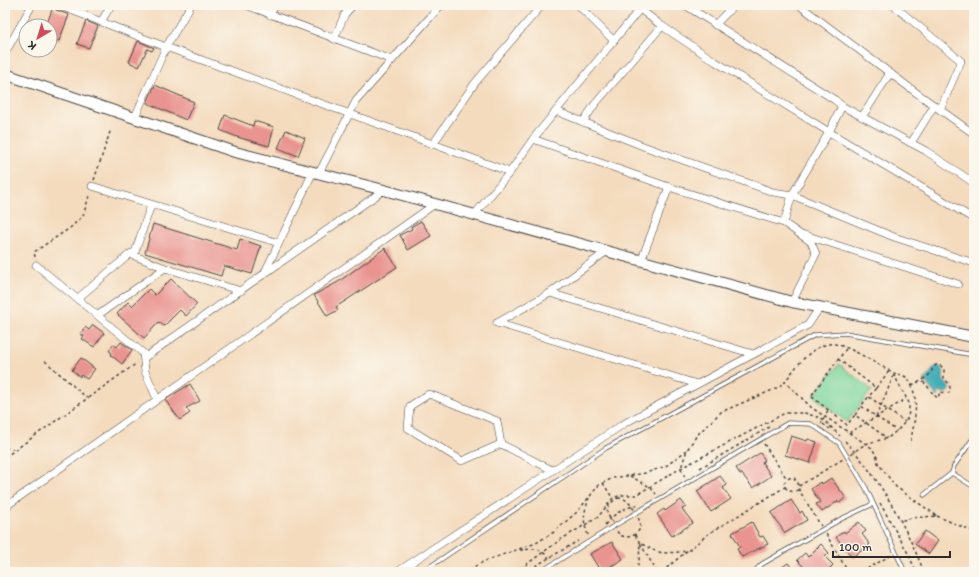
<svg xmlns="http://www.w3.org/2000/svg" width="979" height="577" font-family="Itim,sans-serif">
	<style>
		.green { fill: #7dd69b; stroke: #548063 }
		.water { fill: #39abb3; stroke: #326b6f }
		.building { fill: #ea9491 }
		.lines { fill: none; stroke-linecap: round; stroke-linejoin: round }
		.service-casing { stroke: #494541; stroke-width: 5 }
		.minor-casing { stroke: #494541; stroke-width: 8 }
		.secondary-casing { stroke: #494541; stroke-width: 12 }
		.path { stroke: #494541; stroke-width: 1.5; stroke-dasharray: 3 3; stroke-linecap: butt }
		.service { stroke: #fff; stroke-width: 3.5 }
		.minor { stroke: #fff; stroke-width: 7 }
		.secondary { stroke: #fff; stroke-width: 10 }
	</style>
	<rect width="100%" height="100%" fill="#fbf7ec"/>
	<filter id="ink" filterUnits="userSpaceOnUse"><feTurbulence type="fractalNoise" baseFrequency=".025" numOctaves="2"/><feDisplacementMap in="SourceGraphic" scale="8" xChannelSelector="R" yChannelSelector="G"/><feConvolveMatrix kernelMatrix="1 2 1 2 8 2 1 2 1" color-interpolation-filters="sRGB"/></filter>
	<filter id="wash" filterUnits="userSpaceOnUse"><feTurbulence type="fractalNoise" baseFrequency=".012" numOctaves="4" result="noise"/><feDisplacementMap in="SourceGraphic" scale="16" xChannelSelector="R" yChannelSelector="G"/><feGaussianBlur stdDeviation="0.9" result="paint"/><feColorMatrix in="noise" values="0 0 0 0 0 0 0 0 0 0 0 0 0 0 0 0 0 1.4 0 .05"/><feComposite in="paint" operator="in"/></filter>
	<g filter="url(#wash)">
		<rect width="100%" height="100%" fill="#f4dbbe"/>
		<path class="green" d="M839 364 872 390 847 422 813 396Z"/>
		<path class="water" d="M938 366C946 369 943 373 943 380L951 389 946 393 938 392 937 397 924 380 935 367Z"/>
		<g id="blocks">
			<g class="building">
				<path d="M53 7 56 10 69 15 59 41 50 37V26H46Z"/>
				<path d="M86 21 98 26 89 48 77 44Z"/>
				<path d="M138 41 154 48 152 51 147 49 139 67 129 62Z"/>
				<path d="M155 85 194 102 186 120 147 103Z"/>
				<path d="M225 115 253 126 254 121 274 127 269 146 237 137 220 130Z"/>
				<path d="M286 130 305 138 298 156 278 148Z"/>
				<path d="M421 221 431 236 408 250 400 235 412 229 411 227Z"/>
				<path d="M153 224 237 250 240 239 261 246 252 274 224 266 221 276 145 253Z"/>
				<path d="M385 248 397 267 336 307 338 310 327 316 314 295 338 282Z"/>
				<path d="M171 279 197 304 186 316 180 310 164 326 159 322 144 338 117 314 128 302 132 306 149 289 155 295Z"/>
				<path d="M93 325 104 333 94 347 82 339 84 336 80 334 85 327 89 330Z"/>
				<path d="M121 342 132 350 122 364 111 355 112 353 109 351 113 344 117 347Z"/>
				<path d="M81 358 95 369 87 379 81 375 80 377 72 370Z"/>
				<path d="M190 384 200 401 186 408 190 413 180 420 165 400Z"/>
				<path d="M791 436 807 441 808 439 817 442 810 463 785 455Z"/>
				<path d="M760 453 765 460 762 462 771 476 753 488 742 474H740L736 468Z"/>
				<path d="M720 476 727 485 723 488 731 499 711 512 697 491Z"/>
				<path d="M831 478 846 498 839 503 838 501 822 512 816 504 820 502 811 489 820 482 822 484Z"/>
				<path d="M681 500 686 507 682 509 693 523 672 536 657 514 664 509 665 511Z"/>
				<path d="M791 500 800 513 802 511 807 520 785 533 771 513Z"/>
				<path d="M752 522 760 537 763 536 768 544 742 557 737 549 740 547 732 533Z"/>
				<path d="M859 522 866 531 862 534 870 545 852 557 836 537 844 531 845 533Z"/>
				<path d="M925 531 938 541 929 554 915 544Z"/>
				<path d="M612 542 623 559 601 572 590 554Z"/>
				<path d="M821 544 829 553 825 557 833 565 826 572H809L797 560 805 553 808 557Z"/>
				<path d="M788 563 795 572H775Z"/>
			</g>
		</g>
	</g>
	<g filter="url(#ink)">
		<use href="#blocks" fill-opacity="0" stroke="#494541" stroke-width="1"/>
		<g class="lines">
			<defs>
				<g id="service">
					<path d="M952 473 954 466 974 437"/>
					<path d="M924 495 952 473 974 487"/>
					<path d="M422 572 606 448 815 335 845 333 974 355"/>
					<path d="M540 572 614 526 788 423 811 424 839 443 866 488 905 572"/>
					<path d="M754 572 762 564 841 519 873 504"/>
				</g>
				<g id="minor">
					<path d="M58 5 166 47 510 172"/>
					<path d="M246 5 392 60"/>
					<path d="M578 5 614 41"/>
					<path d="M685 5 835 100 842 106 926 151 974 183"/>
					<path d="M799 5 914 91 974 134"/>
					<path d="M893 5 961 61 940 110"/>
					<path d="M640 9 662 26 716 62 829 132 974 219"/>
					<path d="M270 15 275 5"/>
					<path d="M101 22 111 5"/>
					<path d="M715 25 734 5"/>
					<path d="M334 39 345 14 353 5"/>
					<path d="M5 53 32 5"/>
					<path d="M556 111 643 146 773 192 792 195 894 237 974 263"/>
					<path d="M135 117 166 47 191 5"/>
					<path d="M862 117 890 73"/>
					<path d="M583 122 595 104 662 26"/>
					<path d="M533 139 669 187 784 223 811 242 816 254 792 302"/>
					<path d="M911 143 934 106"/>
					<path d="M433 144 475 83 542 5"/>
					<path d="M319 173 356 101 441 5"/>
					<path d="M92 186 279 243"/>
					<path d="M474 215 510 172 533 139 556 111 643 5"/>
					<path d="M784 223 792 195 829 132 842 106"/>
					<path d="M805 235 958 284"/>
					<path d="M130 254 165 268 241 291"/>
					<path d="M641 261 669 187"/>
					<path d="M36 265 143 353 145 371 157 399"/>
					<path d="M264 274 313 172"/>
					<path d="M550 293 753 354"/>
					<path d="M77 299 130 254 135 252 151 205"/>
					<path d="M98 315 165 268"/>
					<path d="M497 323 697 384"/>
					<path d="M497 323 550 293 607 251"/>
					<path d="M144 358 384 190"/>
					<path d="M501 444 497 421 429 394 410 406 408 428 462 461 501 444 552 470"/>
					<path d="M5 507 435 204"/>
					<path d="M397 572 625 423 808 325 820 307"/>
				</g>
				<path id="secondary" d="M5 74 235 152 384 190 792 302 974 337"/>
			</defs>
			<use href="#service" class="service-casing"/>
			<use href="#minor" class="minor-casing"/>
			<use href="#secondary" class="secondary-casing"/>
			<g class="path">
				<path d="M94 180 111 129"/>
				<path d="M35 257 34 252 70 228 83 216 90 193"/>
				<path d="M846 349 811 396 847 425 855 415 887 438"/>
				<path d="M838 359 876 388 861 406 897 431"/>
				<path d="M45 361 87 398"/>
				<path d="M896 374C880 366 851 347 835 344 815 341 795 367 785 382L812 408 872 448 877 457 878 463 896 487 937 516 911 518 900 521"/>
				<path d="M912 385C917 383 924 380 929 375 932 372 932 368 936 365L941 366 944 369V378C948 383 952 386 949 393L940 392 938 398C932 395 929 386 922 381"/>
				<path d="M876 388 889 371"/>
				<path d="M869 397 905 422"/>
				<path d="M855 415 861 407"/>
				<path d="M876 417 894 375"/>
				<path d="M821 424 828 410"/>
				<path d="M823 424 830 429"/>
				<path d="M849 433 906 399"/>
				<path d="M845 441C879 477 906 526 924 572"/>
				<path d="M764 444 787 479"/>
				<path d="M5 448 15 449"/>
				<path d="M851 454 865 444 888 438 901 427 907 419 909 412V403L894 375C900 373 907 376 910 382 920 402 914 423 910 444"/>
				<path d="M5 457 137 363"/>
				<path d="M700 468 769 427"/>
				<path d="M630 476 650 487 656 494"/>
				<path d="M685 477 681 468 687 450 697 435 721 412 775 389 785 382"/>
				<path d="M603 483 613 499"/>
				<path d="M799 486 843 459"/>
				<path d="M785 487C789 492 794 493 799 489"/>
				<path d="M618 498C619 498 622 498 624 499 631 502 642 521 640 528 637 536 626 540 619 534 617 532 615 527 613 523 605 512 604 506 618 498Z"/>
				<path d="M880 503 909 555 916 572"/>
				<path d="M937 516 974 532"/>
				<path d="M605 525C612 514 626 507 638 505"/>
				<path d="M826 534 847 570 853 572"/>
				<path d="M588 535C582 520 584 513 589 498"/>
				<path d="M635 535 640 543 653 550 662 553 681 552 689 550 708 534 785 487 784 483C787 479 789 477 794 478L798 483 799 490 821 526"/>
				<path d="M520 550C535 549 538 546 549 558"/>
				<path d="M464 572 485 561 536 543 554 532 577 512 599 485 613 478 646 473 666 466 687 450"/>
				<path d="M516 572 560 540 598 517 613 498 621 495H636L681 468 785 413H805L823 419 840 436"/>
				<path d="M525 572 578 541"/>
				<path d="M636 572 639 561 640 543 657 572"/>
				<path d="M662 572 688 550"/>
				<path d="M862 572 891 555"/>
			</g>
			<use href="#service" class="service"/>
			<use href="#minor" class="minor"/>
			<use href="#secondary" class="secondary"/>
		</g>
	</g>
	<rect width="979" height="577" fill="none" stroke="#fbf7ec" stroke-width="20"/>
	<g transform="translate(38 38) rotate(218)"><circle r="19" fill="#fbf7ec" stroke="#a8a59f"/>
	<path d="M0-3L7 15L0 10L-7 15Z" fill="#d1495b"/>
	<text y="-6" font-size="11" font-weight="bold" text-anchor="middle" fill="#2b2b2b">K</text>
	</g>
	<path d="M833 551v6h117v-6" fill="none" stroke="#2b2b2b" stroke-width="2"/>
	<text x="839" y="551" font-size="12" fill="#2b2b2b" stroke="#fbf7ec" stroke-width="3" paint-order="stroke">100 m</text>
</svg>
